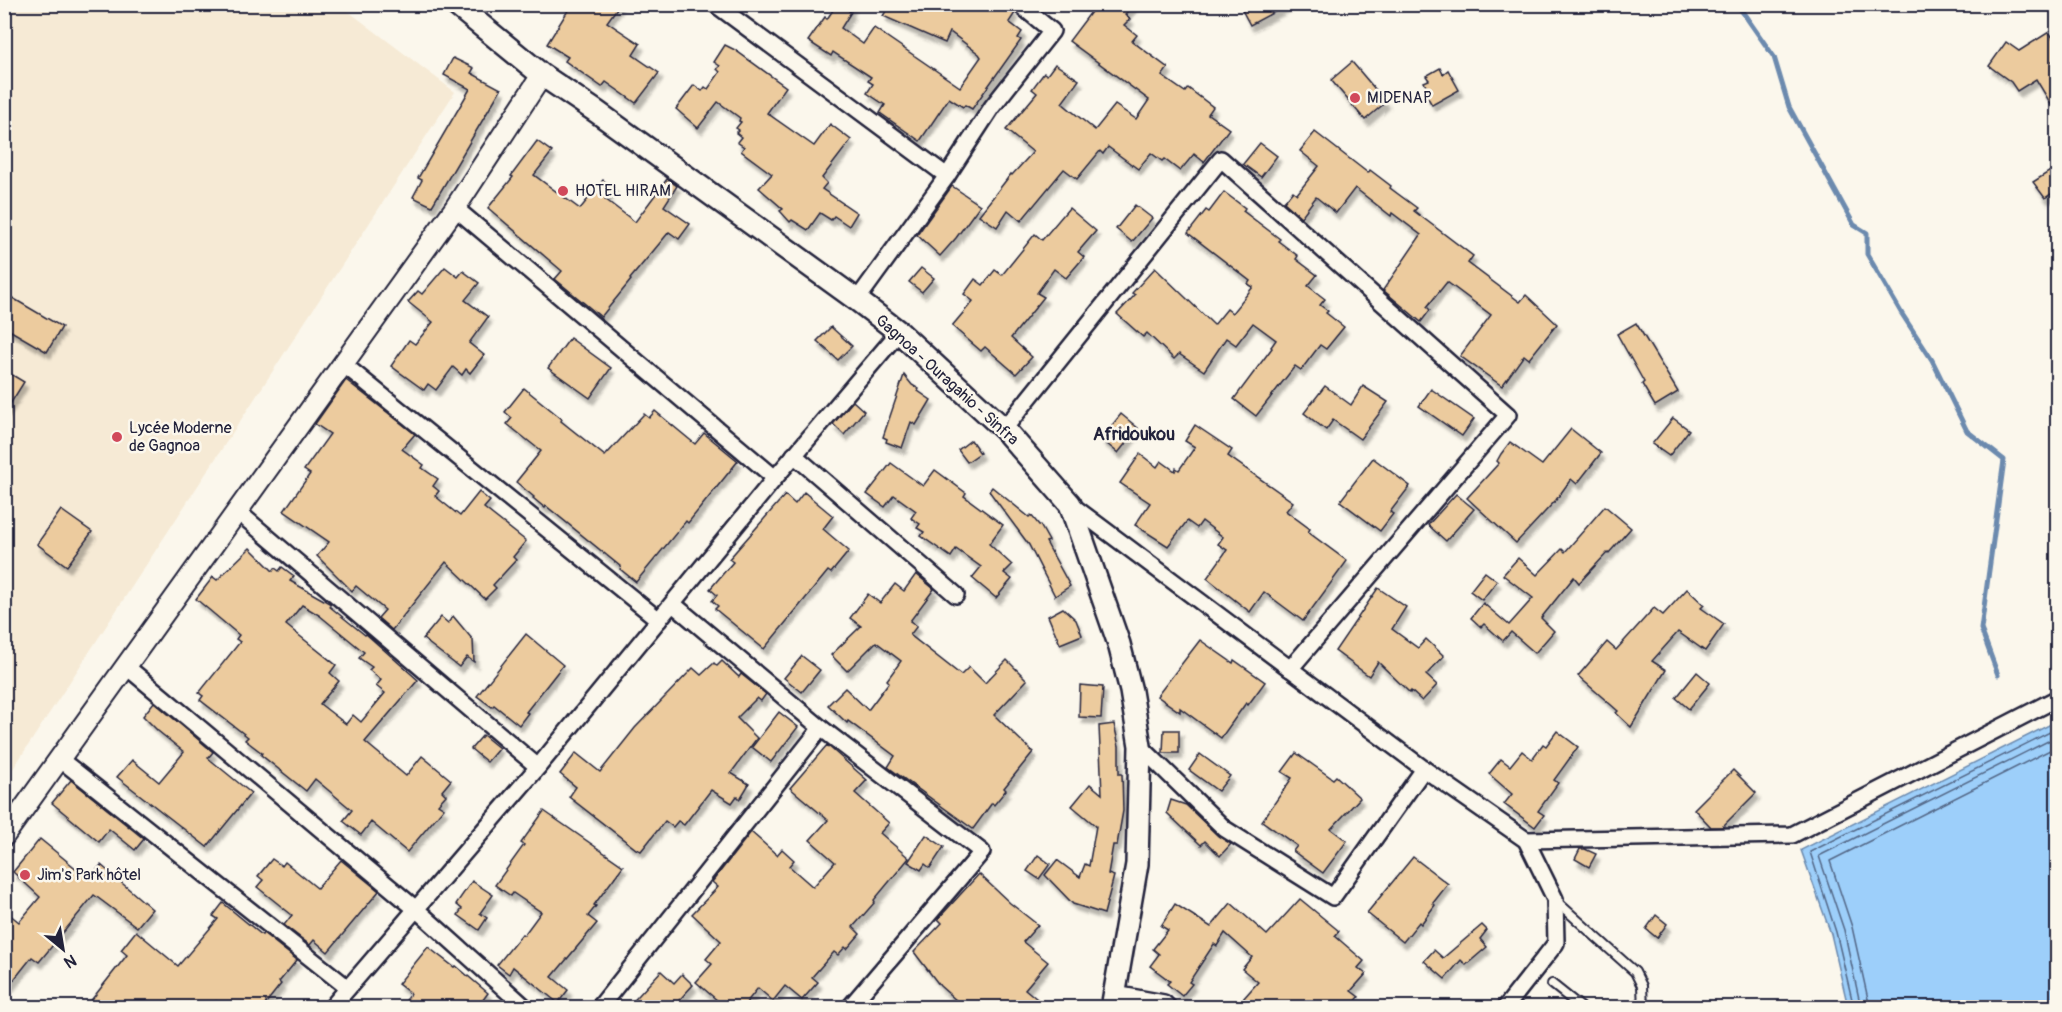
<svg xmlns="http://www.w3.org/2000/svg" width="2062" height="1012" font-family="Pangolin,sans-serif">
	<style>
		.built { fill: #f6ead5 }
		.water { fill: #9dcffa; stroke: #6c8aae; stroke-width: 1.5 }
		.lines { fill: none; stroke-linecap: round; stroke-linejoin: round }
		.shore { stroke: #536787; stroke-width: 1.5 }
		.stream { stroke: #6c8aae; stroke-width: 5 }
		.building { fill: #eccb9e; stroke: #22223b; stroke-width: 1.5; fill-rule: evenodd; filter: url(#shadow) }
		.service-casing { stroke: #22223b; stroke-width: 12 }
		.minor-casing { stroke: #22223b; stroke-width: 20 }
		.tertiary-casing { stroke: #22223b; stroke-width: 24 }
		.secondary-casing { stroke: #22223b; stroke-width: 26 }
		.service { stroke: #fbf7ec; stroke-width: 8 }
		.minor { stroke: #fbf7ec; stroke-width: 15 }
		.tertiary { stroke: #fbf7ec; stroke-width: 20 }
		.secondary { stroke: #fbf7ec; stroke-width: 21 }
		.poi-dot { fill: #d1495b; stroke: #fbf7ec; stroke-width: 2 }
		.labels { text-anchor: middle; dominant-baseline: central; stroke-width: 5; stroke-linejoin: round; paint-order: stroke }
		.poi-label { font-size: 16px; fill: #22223b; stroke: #fbf7ec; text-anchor: start }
		.street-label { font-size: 16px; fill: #22223b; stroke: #fbf7ec }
		.neighbourhood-label { font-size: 18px; font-weight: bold; fill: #22223b; stroke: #fbf7ec }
	</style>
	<defs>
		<filter id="shadow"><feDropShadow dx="3.5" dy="6" stdDeviation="1.5" flood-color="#0004"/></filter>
	</defs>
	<rect width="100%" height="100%" fill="#fbf7ec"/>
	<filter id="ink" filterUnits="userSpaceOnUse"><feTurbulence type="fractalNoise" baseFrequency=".0167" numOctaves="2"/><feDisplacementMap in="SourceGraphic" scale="12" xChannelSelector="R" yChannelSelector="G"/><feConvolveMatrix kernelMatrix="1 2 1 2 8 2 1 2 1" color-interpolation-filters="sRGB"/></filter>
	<g filter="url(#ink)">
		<path class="built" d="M5 5H340L455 92 5 781Z"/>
		<path class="water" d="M2057 721V1007H1848L1831 934 1801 850Z"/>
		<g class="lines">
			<g class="shore">
				<path d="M1854 1008 1836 932 1810 852 2058 728"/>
				<path d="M1861 1008 1844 930 1819 856 2058 736"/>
				<path d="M1870 1008 1852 927 1830 861 2058 746"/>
			</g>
			<path class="stream" d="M1737 4 1774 57 1789 107 1854 225 1867 233V254L1902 314 1932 360 1967 431 2004 460 1981 629 1998 675"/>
		</g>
		<g class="building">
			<path d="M572 4H620L607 22 640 44 633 55 659 73 636 103 606 82 602 87 565 61 568 57 547 44Z"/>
			<path d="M837 4H853L849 11 851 12 841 28 863 44 874 28 960 87 981 57 979 54 950 32 945 43 883 16 890 4H1003L1015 13 1009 22 1022 32 1018 38 1021 40 972 109 965 105 963 107 949 98 920 141 880 113 885 105 867 93 873 84 868 81 871 77 833 52 831 56 808 41 825 17 827 19Z"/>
			<path d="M1097 4H1135L1125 14 1130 19 1124 25 1137 35 1132 41 1168 68 1162 76 1185 92 1188 88 1213 107 1208 114 1229 129 1204 162 1194 154 1180 171 1164 159 1162 161 1151 153 1138 169 1108 147 1103 154 1100 151 1077 179 1064 169 1021 221 1008 210 997 227 979 215 1011 174 1012 175 1033 152 1006 130 1037 93 1032 89 1044 73 1047 75 1055 64 1079 80 1062 103 1095 130 1115 105 1136 119 1149 100 1069 41Z"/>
			<path d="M1252 4H1289L1250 25 1242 10Z"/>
			<path d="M2049 32 2058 45V58L2052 61 2058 70V116L2036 79 2017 91 2011 82 1989 66 2006 42 2019 51Z"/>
			<path d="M725 45 735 50 786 87 767 113 814 146 830 124 851 140 822 178 827 183 822 189 857 213 849 226 834 216 831 220 820 213 808 230 792 220 790 222 780 211 783 209 759 188 772 174 741 151 744 147 737 142 741 137 736 133 739 130 736 128 741 122 739 121 740 118 718 102 698 128 676 109 694 85 702 91 705 87 708 89 720 72 717 69 720 66 714 62Z"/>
			<path d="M453 58 474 68 471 73 501 89 432 206 413 197 422 180 418 178 470 89 444 75Z"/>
			<path d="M1352 62 1386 102 1365 120 1331 80Z"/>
			<path d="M1440 68 1443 74 1448 70 1459 90 1432 105 1425 93 1428 91 1424 82 1429 80 1426 76Z"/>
			<path d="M1315 132 1368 173 1370 170 1391 186 1390 188 1417 208 1414 211 1473 256 1468 263 1520 302 1526 295 1557 324 1529 359 1524 355 1502 386 1460 356 1491 315 1447 282 1427 307 1430 310 1421 322 1383 290 1421 235 1392 213 1391 216 1355 188 1336 213 1316 197 1301 217 1284 202 1293 191 1297 194 1319 166 1300 151Z"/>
			<path d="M537 141 552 152 534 175 580 209 603 180 614 188 605 199 635 222 667 179 677 186 664 206 690 224 679 239 669 232 630 279 631 280 601 317 555 279 562 271 488 208 513 177 511 176Z"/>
			<path d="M1260 143 1277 156 1261 177 1243 164Z"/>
			<path d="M2058 166V189L2045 198 2033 182Z"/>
			<path d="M952 186 980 205 956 238 940 256 917 235Z"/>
			<path d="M1224 192 1245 208 1243 211 1280 239 1278 241 1298 256 1296 259 1317 275 1308 286 1325 299 1320 305 1328 311 1326 313 1344 327 1326 349 1320 345 1301 370 1295 366 1256 416 1234 399 1272 348 1271 347 1276 340 1253 323 1236 345 1226 338 1204 371 1179 354 1174 359 1147 333 1143 337 1117 314 1135 295 1132 293 1155 268 1214 325 1227 309 1232 313 1253 287 1248 284 1250 281 1188 233 1206 210 1209 212Z"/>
			<path d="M1135 205 1152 218 1132 242 1116 229Z"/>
			<path d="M1069 208 1096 231 1078 252 1084 257 1066 278 1054 269 1037 293 1044 297 1011 338 1032 357 1016 374 985 347 981 351 952 326 973 301 964 294 975 279 983 285 995 270 1002 275 1035 234 1042 240Z"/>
			<path d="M445 267 458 277 463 271 479 283 465 300 488 317 469 343 484 355 470 373 466 369 462 375 453 367 436 390 428 384 424 390 391 366 409 340 415 344 433 322 408 302 418 291 422 294Z"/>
			<path d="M921 268 934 278 922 292 909 282Z"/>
			<path d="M4 293 62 327 47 352 4 327Z"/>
			<path d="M1636 323 1678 392 1655 406 1642 384 1644 382 1617 334Z"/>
			<path d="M831 327 852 346 838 360 817 341Z"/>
			<path d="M570 338 611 368 590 398 548 368Z"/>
			<path d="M4 370 24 382 4 414Z"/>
			<path d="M904 375 912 385 919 389 918 391 931 400 916 425 911 422 902 448 886 442 887 439 883 437Z"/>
			<path d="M346 380 415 434 402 449 424 465 422 468 438 479 433 486 439 491 435 496 460 516 479 492 490 501 484 508 526 541 513 557 516 560 493 585 496 588 485 599 446 562 392 630 378 618 385 610 356 586 352 591 317 556 329 542 284 511 310 474 304 470 330 434 315 424Z"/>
			<path d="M1325 386 1351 405 1363 386 1388 402 1360 439 1333 420 1326 430 1304 413Z"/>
			<path d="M524 388 562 419 561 421 605 456 644 414 649 418 655 411 695 444 704 433 738 461 688 523 686 521 636 582 620 569 621 567 546 506 545 508 533 498 534 497 516 482 541 451 507 424 512 418 505 412Z"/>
			<path d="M1431 389 1474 419 1462 436 1419 406Z"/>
			<path d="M853 401 864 411 844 435 833 424Z"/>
			<path d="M1121 414 1138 428 1118 453 1101 439Z"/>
			<path d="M1673 418 1689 430 1669 456 1652 444Z"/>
			<path d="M1195 425 1232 450 1228 456 1293 502 1286 511 1310 529 1308 532 1347 561 1303 621 1264 592 1250 612 1207 578 1227 550 1218 544 1223 537 1202 521 1197 528 1187 521 1168 546 1135 525 1150 503 1120 483 1140 454 1157 467 1161 461 1175 471 1176 468 1179 470 1195 447 1185 441Z"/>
			<path d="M1571 429 1601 453 1577 484 1571 479 1556 500 1516 543 1467 498 1499 463 1497 461 1501 454 1510 442 1542 465Z"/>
			<path d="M971 440 980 453 967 462 958 450Z"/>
			<path d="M1373 458 1410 486 1390 512 1393 514 1380 531 1340 501Z"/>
			<path d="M891 463 923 486 935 470 966 493 964 496 1003 525 989 544 1012 565 1004 573 1012 579 996 598 972 578 981 567 956 549 951 557 921 536 924 532 917 528 920 524 911 518 916 511 894 495 885 507 867 494Z"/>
			<path d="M992 487 1029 517 1031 515 1039 525H1040L1049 541 1046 542 1070 586 1055 596 1029 545 989 491Z"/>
			<path d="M804 492 833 516 823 529 849 551 831 573 828 571 764 649 715 609 718 606 712 601 717 595 710 589 733 562 729 559 785 495 795 504Z"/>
			<path d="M1456 494 1474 509 1446 541 1428 525Z"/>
			<path d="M1605 506 1631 528 1608 554 1607 553 1579 583 1574 577 1541 618 1554 631 1535 653 1511 632 1503 641 1484 624 1481 627 1471 618 1483 603 1509 625 1533 598 1503 575 1518 558 1537 575 1562 549 1565 552Z"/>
			<path d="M61 510 92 532 67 566 37 544Z"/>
			<path d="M250 548 273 571 275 568 279 571 282 567 294 576 290 581 331 604 329 606 365 635 366 634 418 680 365 742 406 776 422 756 451 780 442 791 446 795 438 804 444 808 407 852 371 822 361 835 343 821 352 810 315 779 306 791 261 755 262 753 245 740 248 737 200 700 203 696 199 693 240 642 236 639 239 635 196 599 213 577 217 580ZM302 605 319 615 364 652 359 658 372 667 369 670 381 680 376 686 385 693 361 722 353 715 346 724 320 704 339 681 330 673 336 665 286 625Z"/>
			<path d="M1485 572 1497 581 1482 600 1470 591Z"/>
			<path d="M916 574 934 589 910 621 917 626 910 635 961 675 969 667 985 683 1007 660 1027 680 994 715 1033 752 1004 788 1006 790 994 805 992 803 973 829 888 767 895 756 848 721 847 723 828 705 845 688 868 710 889 682 887 680 901 661 876 642 847 671 831 655 861 626 850 618 868 594 880 603 895 584 904 591Z"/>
			<path d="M1378 588 1406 607 1392 629 1418 648 1426 639 1444 656 1426 675 1437 685 1422 701 1411 691 1410 693 1378 662 1369 676 1335 651Z"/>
			<path d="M1687 589 1704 605 1701 608 1724 624 1705 651 1678 632 1652 661 1666 670 1631 727 1616 713 1618 711 1578 676 1607 642 1616 650 1654 608 1663 615Z"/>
			<path d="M1063 608 1076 620 1082 635 1060 644 1048 616Z"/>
			<path d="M453 616 473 640 474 662 467 657 459 667 423 639 441 617 448 623Z"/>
			<path d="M526 634 563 665 526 712 528 713 519 725 494 705 492 707 477 696Z"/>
			<path d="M1200 640 1233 663 1234 660 1265 682 1248 705 1246 703 1221 738 1180 708V712L1157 696Z"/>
			<path d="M802 656 820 670 802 692 784 678Z"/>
			<path d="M722 661 739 677 741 674 766 694 761 701 757 698 737 718 757 738 731 773 749 784 740 799 737 796 732 803 711 790 684 825 678 821 673 827 665 821 641 851 636 849 569 797 576 787 560 774 576 753 600 772 635 728 693 668 701 675 714 663 717 666Z"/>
			<path d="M1697 672 1710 683 1689 709 1676 698Z"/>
			<path d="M1080 685 1103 687 1101 718 1079 717Z"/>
			<path d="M154 702 213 752 208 758 251 793 207 847 117 777 132 760 159 782 184 752 158 731 143 716Z"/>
			<path d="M779 712 798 727 771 762 752 747Z"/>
			<path d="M1114 724 1119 746V774H1122L1123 811 1117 845H1113L1108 874 1114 876 1104 914 1073 904 1045 875 1057 860 1080 877 1085 864 1089 866 1096 826 1072 806 1090 784 1102 794 1099 726Z"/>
			<path d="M1164 730H1179V753H1163Z"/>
			<path d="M1557 731 1578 747 1554 780 1558 783 1538 811 1544 815 1535 827 1504 804 1512 794 1489 774 1501 759 1510 766 1522 751 1532 759 1543 744 1546 746Z"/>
			<path d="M483 735 499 748 487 762 471 749Z"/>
			<path d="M827 745 867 780 855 793 889 823 880 833 909 858 874 900 875 902 853 927 860 934 847 949 845 947 838 955 834 952 812 977 818 982 802 1000 785 986 773 1001 758 988 742 1008H712L718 1001 696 982 712 964 706 959 721 941 692 914 718 887 712 882 751 832 777 855 782 849 794 860 789 866 813 887 835 862 810 840 828 820 790 788Z"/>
			<path d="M1296 753 1333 779 1336 776 1360 798 1331 829 1347 841 1323 873 1293 851 1297 846 1262 821 1292 778 1282 772Z"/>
			<path d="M1200 754 1230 776 1218 791 1189 770Z"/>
			<path d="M1733 770 1756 793 1722 827H1711L1694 809Z"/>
			<path d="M71 780 144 839 135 850 109 829 99 842 52 803Z"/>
			<path d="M1171 800 1186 805 1218 836 1231 844 1220 856 1205 841 1201 845 1167 813Z"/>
			<path d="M544 811 623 866 594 905 596 906 588 916 597 923 552 977 568 990 558 1003 513 967 509 974 497 965 522 934 524 935 541 912 513 893 511 896 495 885 524 845 521 843Z"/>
			<path d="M926 835 944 847 930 868 925 864 921 870 908 862Z"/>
			<path d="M40 839 89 879 101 865 152 909 137 927 94 895 39 962 32 957 4 992V910L19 922 40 897 13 872Z"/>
			<path d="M1580 849H1585L1596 854 1589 867 1575 859Z"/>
			<path d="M1038 855 1050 864 1039 879 1027 871Z"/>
			<path d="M1413 857 1448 884 1433 903 1435 905 1421 924 1419 922 1403 942 1367 913Z"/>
			<path d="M272 859 282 866 285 862 317 888 341 860 379 891 328 952 314 940 310 945 284 925 292 915 257 887 263 880 258 876Z"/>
			<path d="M979 874 1010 903 1038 925 1023 942 1048 962 1025 989 1048 1008H965L940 986 914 952 942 923 938 919Z"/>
			<path d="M472 881 493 895 480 913 487 918 479 930 458 915 462 909 456 904Z"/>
			<path d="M1300 899 1339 931 1335 936 1364 961 1358 968 1366 974 1351 991 1359 997 1350 1008H1235L1258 982 1242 969 1252 957 1225 933 1217 946 1214 944 1189 982 1192 984 1182 996 1167 984 1170 981 1150 966 1159 954 1153 949 1168 930 1161 926 1175 904 1211 927 1231 903 1267 935Z"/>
			<path d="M223 903 262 935 263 933 297 960 279 982 281 984 262 1008H224L216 1001 210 1008H85L127 955 121 950 136 931 178 966 218 919 213 916Z"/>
			<path d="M1656 915 1667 924 1657 938 1646 929Z"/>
			<path d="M1482 925 1487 930 1480 939 1487 947 1466 965 1461 960 1445 979 1424 961 1434 950 1443 958Z"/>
			<path d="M428 947 454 967 456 966 488 993 477 1008H400L411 994 398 984Z"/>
			<path d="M661 971 674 983 682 974 693 985 672 1008H627Z"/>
		</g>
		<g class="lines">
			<defs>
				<g id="service">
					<path d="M1555 900 1635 972 1642 986 1643 1008"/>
					<path d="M1552 984 1582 1008"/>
				</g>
				<g id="minor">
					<path d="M715 4 947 176"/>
					<path d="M455 208 775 478"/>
					<path d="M857 300 947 176 992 107 1052 31 1019 4"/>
					<path d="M342 363 659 620"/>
					<path d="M1004 429 1221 159 1508 415 1290 669"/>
					<path d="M794 455 956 595"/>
					<path d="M1070 504 1424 769 1526 840 1555 899 1556 943 1505 1008"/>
					<path d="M237 511 538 767"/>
					<path d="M673 604 821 728 982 852 849 1008"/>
					<path d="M127 667 417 910 526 1008"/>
					<path d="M1140 746 1225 829 1333 897 1424 769"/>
					<path d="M61 760 348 988"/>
					<path d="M1526 840 1792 835 2058 698"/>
					<path d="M1115 994 1164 1003 1169 1008"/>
					<path d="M331 1008 538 767 775 478 899 332"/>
					<path d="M599 1008 821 728"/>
				</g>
				<path id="tertiary" d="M4 836 455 208 542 75"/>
				<path id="secondary" d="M455 4 542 75 597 112 857 300 899 332 1004 429 1070 504 1119 644 1131 691 1140 746 1137 864 1112 1008"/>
			</defs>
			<use href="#service" class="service-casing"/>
			<use href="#minor" class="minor-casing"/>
			<use href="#tertiary" class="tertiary-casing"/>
			<use href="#secondary" class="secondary-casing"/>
			<use href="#service" class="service"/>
			<use href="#minor" class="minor"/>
			<use href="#tertiary" class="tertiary"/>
			<use href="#secondary" class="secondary"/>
		</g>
	</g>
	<g class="poi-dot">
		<circle cx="1355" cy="98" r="6"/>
		<circle cx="563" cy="191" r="6"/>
		<circle cx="117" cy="437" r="6"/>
		<circle cx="25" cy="875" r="6"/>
	</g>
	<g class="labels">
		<g class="poi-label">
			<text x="1367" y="98">MIDENAP</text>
			<text x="575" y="191">HOTEL HIRAM</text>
			<text x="129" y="428">Lycée Moderne<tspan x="129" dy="18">de Gagnoa</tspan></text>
			<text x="37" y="875">Jim's Park hôtel</text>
		</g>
		<g class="street-label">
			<text transform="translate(947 380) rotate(42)">Gagnoa - Ouragahio - Sinfra</text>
		</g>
		<g class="neighbourhood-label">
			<text x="1134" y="434">Afridoukou</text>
		</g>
	</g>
	<rect width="2062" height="1012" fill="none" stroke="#fbf7ec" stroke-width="24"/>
	<rect x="12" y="12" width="2038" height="988" fill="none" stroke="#22223b" stroke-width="2" filter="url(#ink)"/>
	<g transform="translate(63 949) rotate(150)" stroke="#fbf7ec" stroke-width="4.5" paint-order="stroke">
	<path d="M0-4.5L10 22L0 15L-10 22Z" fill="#22223b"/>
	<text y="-9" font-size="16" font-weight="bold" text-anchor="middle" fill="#22223b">N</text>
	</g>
</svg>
